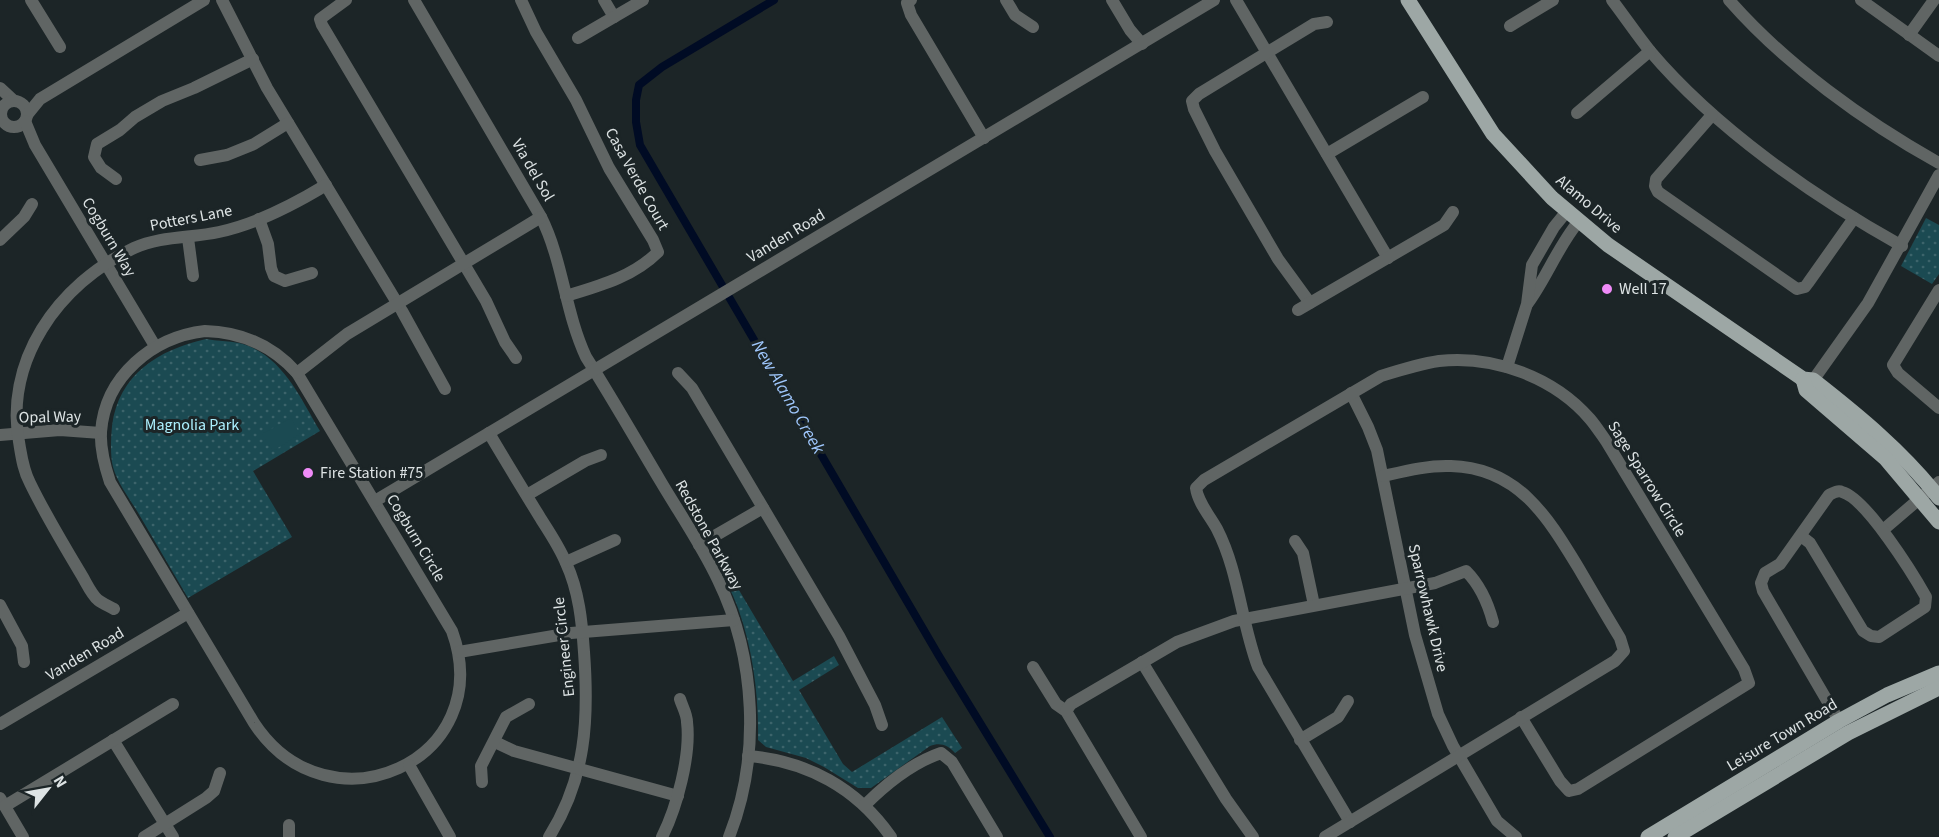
<svg xmlns="http://www.w3.org/2000/svg" width="1939" height="837" font-family="'Source Sans 3',sans-serif">
	<style>
		.grass { fill: url(#grass-dots) }
		.pitch { fill: #1b4a52 }
		.lines { fill: none; stroke-linecap: round; stroke-linejoin: round }
		.canal { stroke: #000b24; stroke-width: 8 }
		.minor { stroke: #606564; stroke-width: 12 }
		.major { stroke: #9da7a5; stroke-width: 15 }
		.poi-dot { fill: #ef8bf7; stroke: #1c2527; stroke-width: 2 }
		.labels { text-anchor: middle; dominant-baseline: central; stroke-width: 6; stroke-linejoin: round; paint-order: stroke }
		.street-label { font-size: 16px; fill: #dde3e4; stroke: #1c2527 }
		.poi-label { font-size: 16px; fill: #dde3e4; stroke: #1c2527; text-anchor: start }
		.park-label { font-size: 16px; fill: #acf0fe; stroke: #1c2527 }
		.water-label { font-size: 18px; font-style: italic; fill: #9fc7fd; stroke: #1c2527 }
	</style>
	<defs>
		<pattern id="grass-dots" width="8" height="8" patternUnits="userSpaceOnUse" patternTransform="scale(1.5)"><rect width="8" height="8" fill="#1b4a52"/><path d="M2 2h.1M6 6h.1" fill="none" stroke="#3c646b" stroke-width="1.8" stroke-linecap="round"/></pattern>
	</defs>
	<rect width="100%" height="100%" fill="#1c2527"/>
	<g class="grass">
		<path d="M1926 218 1939 225V274L1932 284 1901 266Z"/>
		<path d="M206 339C217 341 228 341 239 343 281 353 300 397 320 431L253 471 292 537 188 598C171 569 154 540 137 511 129 498 117 482 113 467 110 455 111 438 112 426 119 374 158 350 206 339Z"/>
		<path d="M717 553 793 681 834 656 839 665 799 690 843 764 852 772 942 717 962 748 955 753C948 745 940 742 930 746L871 788H858L824 767 806 758 766 747 758 740C759 696 753 650 738 608 732 591 722 574 714 558Z"/>
	</g>
	<path class="pitch" d="M291 418 300 434 273 451 262 434Z"/>
	<g class="lines">
		<path class="canal" d="M774 0 662 67 639 85 636 100V122L640 145 939 656 1050 837"/>
		<g class="minor">
			<path d="M31 0 60 47"/>
			<path d="M222 0 267 88 402 311 445 389"/>
			<path d="M346 0 320 19 322 25 486 301 505 342 516 358"/>
			<path d="M414 0 541 217C563 261 565 312 586 357 612 398 636 440 661 482 680 514 702 546 718 580 756 658 761 756 729 837"/>
			<path d="M521 0 536 32 576 100 609 168 653 240 658 252C633 277 599 286 566 296"/>
			<path d="M604 0 614 17"/>
			<path d="M911 0 907 3 911 15 984 138"/>
			<path d="M1006 0 1015 15 1033 27"/>
			<path d="M1112 0 1130 30 1142 44"/>
			<path d="M1236 0 1388 258"/>
			<path d="M1612 0C1625 17 1637 35 1650 51 1715 128 1814 197 1902 246"/>
			<path d="M1729 0C1785 64 1865 122 1939 163"/>
			<path d="M1861 0 1939 56"/>
			<path d="M1510 26 1553 0"/>
			<path d="M1909 35 1934 0"/>
			<path d="M578 38 643 0"/>
			<path d="M0 88 14 101"/>
			<circle cx="14" cy="114" r="13"/>
			<path d="M1577 113 1650 51"/>
			<path d="M27 115 40 99 204 0"/>
			<path d="M1712 115 1656 179 1655 186 1658 192 1797 289 1805 287 1808 283 1854 218"/>
			<path d="M25 121 35 145 155 346"/>
			<path d="M1327 154 1423 97"/>
			<path d="M200 160 227 155 254 144 288 123"/>
			<path d="M116 179 101 168 94 157 97 144 120 130 135 117 162 101 194 88 253 59"/>
			<path d="M259 219 268 244 271 268 274 276 285 281 312 273"/>
			<path d="M188 238 193 276"/>
			<path d="M0 240 24 217 32 204"/>
			<path d="M1939 290 1893 365 1898 373 1939 408"/>
			<path d="M1310 303 1278 259 1215 151 1194 109 1192 101 1199 94 1314 24 1327 22"/>
			<path d="M1528 303C1547 277 1558 246 1579 221"/>
			<path d="M1298 310 1444 225 1453 212"/>
			<path d="M205 331C242 332 272 345 297 373L452 631C499 760 329 837 254 723L110 482C105 467 100 449 101 432 105 376 153 337 205 331Z"/>
			<path d="M1507 367 1527 304 1532 265 1554 227 1567 211"/>
			<path d="M297 373 347 334 541 217"/>
			<path d="M678 373 692 388 839 636 875 705 882 725"/>
			<path d="M1809 386 1868 303 1939 175"/>
			<path d="M1351 393 1368 427 1377 450 1415 635 1438 714 1453 746 1497 821 1516 837"/>
			<path d="M489 433C506 462 524 491 541 519 550 533 560 548 566 563 579 591 582 622 584 652 589 720 586 778 549 837"/>
			<path d="M0 435 60 430 101 433"/>
			<path d="M527 495 585 461 601 455"/>
			<path d="M375 501 1214 0"/>
			<path d="M1883 530 1939 482"/>
			<path d="M1801 536 1810 543 1863 631 1871 636 1879 637 1925 607 1926 597C1913 574 1866 498 1842 492 1838 490 1833 493 1829 495L1780 564 1765 573 1761 583 1763 591 1839 721"/>
			<path d="M1295 541 1303 553 1314 605"/>
			<path d="M699 545 763 508"/>
			<path d="M566 562 615 540"/>
			<path d="M0 605 22 646 24 662"/>
			<path d="M114 609C109 606 103 604 98 600 91 594 86 582 81 574 63 544 45 514 30 483 24 472 22 460 20 448 2 362 58 284 134 248 160 236 191 238 219 232 257 224 293 205 326 185"/>
			<path d="M459 652 571 633 734 620"/>
			<path d="M1142 662 1226 799 1253 837"/>
			<path d="M1033 667 1056 704 1066 711 1141 837"/>
			<path d="M1066 711 1071 704 1177 642 1234 621 1435 583 1466 571C1480 585 1488 603 1493 622"/>
			<path d="M0 724 188 613"/>
			<path d="M113 740 173 837"/>
			<path d="M1300 740 1338 717 1348 701"/>
			<path d="M495 742 514 751 678 796"/>
			<path d="M748 756C807 761 857 788 891 837"/>
			<path d="M409 765 450 837"/>
			<path d="M482 782 481 766 506 717 529 704"/>
			<path d="M0 798 23 837"/>
			<path d="M865 805C887 783 912 763 941 753L952 762 997 837"/>
			<path d="M5 806 173 704"/>
			<path d="M1350 822 1258 667C1241 622 1239 572 1217 529 1210 516 1198 503 1196 488L1204 480 1381 376C1400 370 1419 364 1439 361 1493 355 1554 377 1590 419 1596 426 1601 434 1606 441L1744 669 1749 683 1578 789 1569 791 1560 781 1521 717"/>
			<path d="M144 837 206 798 214 791 220 773"/>
			<path d="M289 837V825"/>
			<path d="M662 837C677 807 691 755 687 722 687 714 682 706 680 699"/>
			<path d="M1325 837 1615 661 1624 651 1620 638C1606 615 1592 591 1578 567 1547 516 1518 468 1451 466 1429 465 1405 471 1383 476"/>
		</g>
		<g class="major">
			<path d="M1408 0 1493 134 1552 198 1608 245 1803 379 1813 380C1859 416 1903 452 1939 498"/>
			<path d="M1803 379 1806 390 1885 458 1939 522"/>
			<path d="M1648 837 1839 721 1887 695 1939 673"/>
			<path d="M1675 837 1848 733 1939 688"/>
		</g>
	</g>
	<g class="poi-dot">
		<circle cx="1607" cy="289" r="6"/>
		<circle cx="308" cy="473" r="6"/>
	</g>
	<g class="labels">
		<g class="street-label">
			<text transform="translate(533 170) rotate(60)">Via del Sol</text>
			<text transform="translate(637 179) rotate(61)">Casa Verde Court</text>
			<text transform="translate(1589 204) rotate(40)">Alamo Drive</text>
			<text transform="translate(191 218) rotate(-11)">Potters Lane</text>
			<text transform="translate(786 236) rotate(-31)">Vanden Road</text>
			<text transform="translate(109 237) rotate(59)">Cogburn Way</text>
			<text transform="translate(50 417) rotate(-1)">Opal Way</text>
			<text transform="translate(1647 479) rotate(58)">Sage Sparrow Circle</text>
			<text transform="translate(709 535) rotate(61)">Redstone Parkway</text>
			<text transform="translate(416 538) rotate(59)">Cogburn Circle</text>
			<text transform="translate(1428 608) rotate(77)">Sparrowhawk Drive</text>
			<text transform="translate(564 647) rotate(-96)">Engineer Circle</text>
			<text transform="translate(85 654) rotate(-31)">Vanden Road</text>
			<text transform="translate(1782 735) rotate(-31)">Leisure Town Road</text>
		</g>
		<g class="poi-label">
			<text x="1619" y="289">Well 17</text>
			<text x="320" y="473">Fire Station #75</text>
		</g>
		<g class="park-label">
			<text x="192" y="425">Magnolia Park</text>
		</g>
		<g class="water-label">
			<text transform="translate(788 397) rotate(60)">New Alamo Creek</text>
		</g>
	</g>
	<g transform="translate(48 789) rotate(59)" stroke="#1c2527" stroke-width="4.5" paint-order="stroke">
	<path d="M0-4.5L10 22L0 15L-10 22Z" fill="#dde3e4"/>
	<text y="-9" font-size="16" font-weight="bold" text-anchor="middle" fill="#dde3e4">N</text>
	</g>
</svg>
